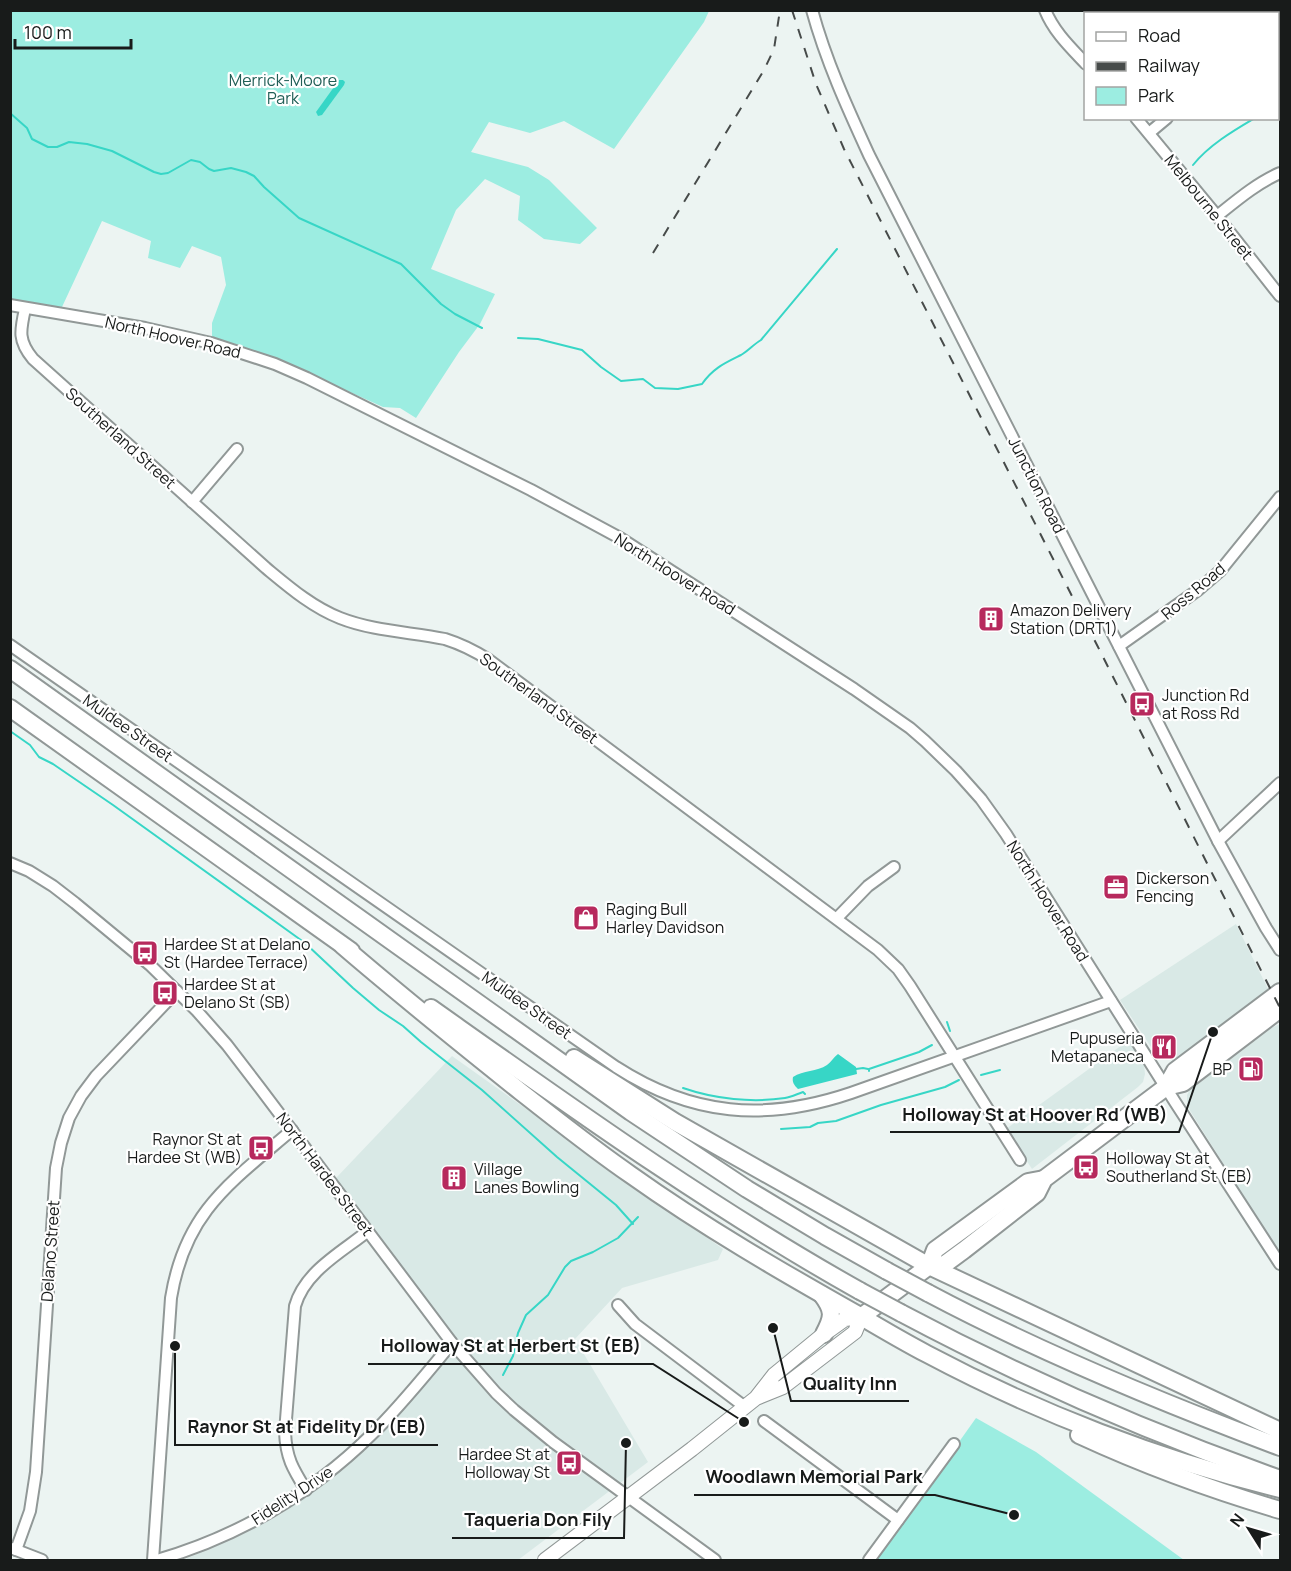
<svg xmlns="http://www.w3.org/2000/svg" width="1291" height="1571" font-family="Manrope,sans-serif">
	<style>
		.built { fill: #d9e9e6 }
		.green { fill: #9cede1 }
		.water { fill: #37d6c6 }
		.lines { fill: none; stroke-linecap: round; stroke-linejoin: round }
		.stream { stroke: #37d6c6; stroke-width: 2 }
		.minor-casing { stroke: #919897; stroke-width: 14 }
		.major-casing { stroke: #919897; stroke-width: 16 }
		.highway-casing { stroke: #919897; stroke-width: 20 }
		.minor { stroke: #fff; stroke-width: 10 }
		.major { stroke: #fff; stroke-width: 14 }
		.highway { stroke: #fff; stroke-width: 16 }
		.rail { stroke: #474b4a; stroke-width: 2; stroke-dasharray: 10 10; stroke-linecap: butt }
		.highway-bridge-casing { stroke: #919897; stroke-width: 20; stroke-linecap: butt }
		.highway-bridge { stroke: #fff; stroke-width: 16 }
		.labels { text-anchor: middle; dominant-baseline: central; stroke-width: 4.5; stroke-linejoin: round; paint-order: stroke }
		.park-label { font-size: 16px; fill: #215f57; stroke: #fff }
		.street-label { font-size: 16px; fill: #181b1a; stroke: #fff }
		.poi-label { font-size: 16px; fill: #181b1a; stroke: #fff; text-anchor: start }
		.leader { fill: none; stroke: #181b1a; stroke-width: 2 }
		.callout-dot { fill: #181b1a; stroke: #fff; stroke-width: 2 }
		.callout-label { font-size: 18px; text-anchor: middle; font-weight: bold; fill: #181b1a; stroke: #fff; stroke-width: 4.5; stroke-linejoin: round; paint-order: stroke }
	</style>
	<rect width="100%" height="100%" fill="#ecf4f2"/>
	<g class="built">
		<path d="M1236 924 1268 989 1179 1057 1174 1060H1167L1160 1058 1155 1053 1120 1000Z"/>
		<path d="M1280 1024V1254L1189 1109 1187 1101V1095L1189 1091 1271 1028Z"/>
		<path d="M1129 1040 1144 1065 1145 1074 1143 1082 1138 1087 1032 1169 1006 1129Z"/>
		<path d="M452 1056 723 1249 718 1260 622 1288 575 1339 648 1462 518 1560H183L243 1534 281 1514 343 1468 375 1439 457 1340 336 1178Z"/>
	</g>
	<g class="green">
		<path d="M11 11H709L704 22 614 149 564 121 530 133 489 122 471 152 528 167 549 180 597 228 580 244 544 239 518 220 520 196 485 179 456 210 431 269 495 294 480 324 459 352 416 418 400 408 383 407 310 374 239 345 212 338V323L226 285 221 257 192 246 180 268 148 258 151 241 102 221 62 307 25 303 11 300Z"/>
		<path d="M976 1418 1036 1452 1184 1560H875Z"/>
	</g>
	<g class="water">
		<path d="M339 80H343L345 82 344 85 322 115 318 116 316 112Z"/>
		<path d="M838 1054 856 1067 857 1074 798 1089C794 1085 792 1082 793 1077 803 1070 817 1072 827 1065 831 1062 834 1057 838 1054Z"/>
	</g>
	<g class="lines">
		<g class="stream">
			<path d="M1278 111 1280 110"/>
			<path d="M10 113 27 128 32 139 48 147H57L69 142 87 144 112 151 154 172 161 174 168 173 191 160 200 162 209 169 214 171 231 168 246 172 254 176 264 187 299 218 401 264 441 304 455 314 482 328"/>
			<path d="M1193 165C1209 145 1233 131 1255 118"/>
			<path d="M518 338 538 339 582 350 601 367 621 381 643 379 655 388 678 389 702 384C713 368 725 363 741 355 748 351 754 344 761 340L837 249"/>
			<path d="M10 731 30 745 39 757 53 764 113 805 305 943 353 988 379 1010 403 1026 421 1042 482 1090 557 1157 616 1205 633 1224"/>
			<path d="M947 1022 950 1031"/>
			<path d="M856 1069 863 1068 868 1069"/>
			<path d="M869 1071V1069L919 1052 932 1045"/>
			<path d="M981 1075 1000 1070"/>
			<path d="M683 1088C715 1099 752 1103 785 1098 791 1097 797 1094 803 1092L805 1094"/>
			<path d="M781 1129 810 1127 818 1123 836 1121 881 1105 945 1087 959 1080"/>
			<path d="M503 1375 513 1356 518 1333 526 1315 548 1295 565 1267 571 1261 593 1252 618 1238 638 1217"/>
		</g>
		<defs>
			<g id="minor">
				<path d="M812 10C826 61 847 107 869 155L1218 841 1266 928 1280 950"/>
				<path d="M1045 10C1054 32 1070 47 1086 64"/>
				<path d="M1127 14 1130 10"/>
				<path d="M1136 118 1217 216 1280 296"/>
				<path d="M1149 133 1167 118"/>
				<path d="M1217 216C1237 200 1257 183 1280 173"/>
				<path d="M10 305 145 328 211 343 275 364 307 378 531 490 620 538 854 689 910 728 925 741 956 771 981 799 1006 834 1175 1102 1280 1264"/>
				<path d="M25 309C20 331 18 341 33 359L266 568C289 587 312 607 340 618 373 631 410 632 445 639 461 644 475 651 489 660L878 950 898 969 910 986 1020 1160"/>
				<path d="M192 502 237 449"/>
				<path d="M10 645 616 1067C692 1116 765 1122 851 1093L1111 1001"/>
				<path d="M1119 646 1198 590 1220 571 1280 497"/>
				<path d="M1218 841 1280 783"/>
				<path d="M10 863 29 871 53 886 75 903 150 965 197 1011 227 1045 260 1088 452 1343 496 1393 514 1410 553 1442 715 1560"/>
				<path d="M837 918 868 886 894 867"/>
				<path d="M618 1305 635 1324 745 1407"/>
				<path d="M764 1421 898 1520"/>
				<path d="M306 1490C293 1469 286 1458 285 1432L295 1306C305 1271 342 1252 368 1231"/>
				<path d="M11 1548 42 1560"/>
				<path d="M16 1550 30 1511 36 1472 56 1168 61 1143 69 1118 81 1096 96 1076 177 991"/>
				<path d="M153 1560 171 1298C185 1212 230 1183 292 1130"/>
				<path d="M157 1560C237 1537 311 1494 370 1436 400 1407 425 1375 452 1343"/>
				<path d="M869 1560 954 1444"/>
			</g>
			<path id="major" d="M545 1560 692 1449 756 1398 774 1375 824 1334 845 1319 861 1317 855 1332 783 1387 756 1398"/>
			<g id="highway">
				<path d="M10 669 631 1112 747 1189 825 1236 887 1271"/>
				<path d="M10 708 351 951"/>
				<path d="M343 946C401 996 461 1044 521 1092 557 1120 593 1149 631 1175 704 1227 782 1272 860 1316 882 1329 904 1342 927 1354 1036 1412 1160 1460 1280 1489"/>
				<path d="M431 1008C571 1107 710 1207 860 1291"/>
				<path d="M574 1058 675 1122 929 1266 1280 1431"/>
				<path d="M1166 1087 1183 1083 1280 1009"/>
				<path d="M929 1266 935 1250 1028 1182 1044 1179"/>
				<path d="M928 1293C1041 1353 1160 1402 1280 1447"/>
				<path d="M822 1295C834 1311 833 1317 824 1334"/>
				<path d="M901 1313C1023 1378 1150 1433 1280 1479"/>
				<path d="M861 1317 929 1266 945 1264 964 1250 1037 1193 1044 1179 1166 1087 1175 1071 1280 992"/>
				<path d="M1079 1435C1144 1465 1212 1490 1280 1510"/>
			</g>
		</defs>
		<use href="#minor" class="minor-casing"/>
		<use href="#major" class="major-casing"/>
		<use href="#highway" class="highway-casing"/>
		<use href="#minor" class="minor"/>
		<use href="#major" class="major"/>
		<use href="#highway" class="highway"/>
		<g class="rail">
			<path d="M792 10 816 84 844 149 1098 647 1280 1008"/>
			<path d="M653 253 764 70 774 49 780 10"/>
		</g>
		<defs>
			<g id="highway-bridge">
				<path d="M887 1271 928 1293"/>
				<path d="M860 1291 901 1313"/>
			</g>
		</defs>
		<use href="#highway-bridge" class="highway-bridge-casing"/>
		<use href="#highway-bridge" class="highway-bridge"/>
	</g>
	<defs>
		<symbol id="building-square" viewBox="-11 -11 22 22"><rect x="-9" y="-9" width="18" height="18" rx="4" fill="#b7295d" stroke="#fff"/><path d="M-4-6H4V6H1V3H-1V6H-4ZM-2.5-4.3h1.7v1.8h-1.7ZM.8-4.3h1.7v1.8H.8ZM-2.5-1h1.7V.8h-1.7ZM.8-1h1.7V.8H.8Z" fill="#fff"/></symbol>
		<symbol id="bus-square" viewBox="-11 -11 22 22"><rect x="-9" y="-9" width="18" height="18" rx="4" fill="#b7295d" stroke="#fff"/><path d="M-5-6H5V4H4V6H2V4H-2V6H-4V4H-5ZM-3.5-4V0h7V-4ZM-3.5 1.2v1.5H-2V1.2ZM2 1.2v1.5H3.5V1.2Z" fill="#fff"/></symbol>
		<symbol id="office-square" viewBox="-11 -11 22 22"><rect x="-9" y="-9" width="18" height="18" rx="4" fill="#b7295d" stroke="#fff"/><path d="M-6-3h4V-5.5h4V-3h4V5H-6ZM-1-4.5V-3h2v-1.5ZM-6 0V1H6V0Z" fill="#fff"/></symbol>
		<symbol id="shop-square" viewBox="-11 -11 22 22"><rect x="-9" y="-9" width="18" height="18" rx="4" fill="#b7295d" stroke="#fff"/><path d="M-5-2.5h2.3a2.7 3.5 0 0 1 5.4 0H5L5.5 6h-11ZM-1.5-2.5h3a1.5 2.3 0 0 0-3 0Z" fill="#fff"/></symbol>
		<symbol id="restaurant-square" viewBox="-11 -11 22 22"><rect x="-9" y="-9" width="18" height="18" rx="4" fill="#b7295d" stroke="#fff"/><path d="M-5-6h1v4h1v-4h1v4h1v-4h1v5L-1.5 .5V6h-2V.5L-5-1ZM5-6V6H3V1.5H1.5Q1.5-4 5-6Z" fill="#fff"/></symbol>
		<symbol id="fuel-square" viewBox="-11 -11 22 22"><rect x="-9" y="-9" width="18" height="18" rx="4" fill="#b7295d" stroke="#fff"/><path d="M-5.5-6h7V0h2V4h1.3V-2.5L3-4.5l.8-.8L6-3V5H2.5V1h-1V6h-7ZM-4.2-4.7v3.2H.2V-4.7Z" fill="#fff"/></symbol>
	</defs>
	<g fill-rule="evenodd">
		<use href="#building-square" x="976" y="604" width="30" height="30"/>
		<use href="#bus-square" x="1127" y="689" width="30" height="30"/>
		<use href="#office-square" x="1101" y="872" width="30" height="30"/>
		<use href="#shop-square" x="571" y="903" width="30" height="30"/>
		<use href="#bus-square" x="130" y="938" width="30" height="30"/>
		<use href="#bus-square" x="150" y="978" width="30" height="30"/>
		<use href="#restaurant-square" x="1149" y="1032" width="30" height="30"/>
		<use href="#fuel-square" x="1236" y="1054" width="30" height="30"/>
		<use href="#bus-square" x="246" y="1133" width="30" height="30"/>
		<use href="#bus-square" x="1071" y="1152" width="30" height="30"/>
		<use href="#building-square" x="439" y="1163" width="30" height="30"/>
		<use href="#bus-square" x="554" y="1448" width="30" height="30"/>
	</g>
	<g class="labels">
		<g class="park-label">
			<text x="283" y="80">Merrick-Moore<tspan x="283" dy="18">Park</tspan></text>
		</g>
		<g class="street-label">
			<text transform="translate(1209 207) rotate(51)">Melbourne Street</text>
			<text transform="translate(173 337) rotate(13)">North Hoover Road</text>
			<text transform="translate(121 438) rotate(42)">Southerland Street</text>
			<text transform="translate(1037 485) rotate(63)">Junction Road</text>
			<text transform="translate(675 574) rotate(32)">North Hoover Road</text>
			<text transform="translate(1193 591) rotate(-40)">Ross Road</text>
			<text transform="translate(539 698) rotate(36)">Southerland Street</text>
			<text transform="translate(128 728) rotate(35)">Muldee Street</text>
			<text transform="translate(1048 901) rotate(58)">North Hoover Road</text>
			<text transform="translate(527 1005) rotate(35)">Muldee Street</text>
			<text transform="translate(325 1174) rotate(53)">North Hardee Street</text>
			<text transform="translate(50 1251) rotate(-86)">Delano Street</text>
			<text transform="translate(292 1495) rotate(-33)">Fidelity Drive</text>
		</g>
		<g class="poi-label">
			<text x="1010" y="610">Amazon Delivery<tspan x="1010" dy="18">Station (DRT1)</tspan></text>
			<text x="1162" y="695">Junction Rd<tspan x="1162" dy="18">at Ross Rd</tspan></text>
			<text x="1136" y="878">Dickerson<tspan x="1136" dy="18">Fencing</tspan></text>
			<text x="606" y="909">Raging Bull<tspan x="606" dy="18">Harley Davidson</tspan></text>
			<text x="164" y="944">Hardee St at Delano<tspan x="164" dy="18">St (Hardee Terrace)</tspan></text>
			<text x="184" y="984">Hardee St at<tspan x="184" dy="18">Delano St (SB)</tspan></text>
			<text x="1144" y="1038" text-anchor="end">Pupuseria<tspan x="1144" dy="18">Metapaneca</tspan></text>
			<text x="1232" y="1069" text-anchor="end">BP</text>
			<text x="242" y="1139" text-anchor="end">Raynor St at<tspan x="242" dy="18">Hardee St (WB)</tspan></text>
			<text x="1106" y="1158">Holloway St at<tspan x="1106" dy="18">Southerland St (EB)</tspan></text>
			<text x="474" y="1169">Village<tspan x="474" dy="18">Lanes Bowling</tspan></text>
			<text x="550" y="1454" text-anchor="end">Hardee St at<tspan x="550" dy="18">Holloway St</tspan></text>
		</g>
	</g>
	<path class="leader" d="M1213 1032L1179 1132H890M744 1422L653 1364H368M773 1328L791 1401H909M175 1346L175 1445H438M1014 1515L935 1495H694M626 1443L624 1538H452"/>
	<g class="callout-dot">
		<circle cx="1213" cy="1032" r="6"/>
		<circle cx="744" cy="1422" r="6"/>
		<circle cx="773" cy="1328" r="6"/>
		<circle cx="175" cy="1346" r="6"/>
		<circle cx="1014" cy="1515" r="6"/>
		<circle cx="626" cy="1443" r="6"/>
	</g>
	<g class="callout-label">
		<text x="1035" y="1121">Holloway St at Hoover Rd (WB)</text>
		<text x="511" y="1352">Holloway St at Herbert St (EB)</text>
		<text x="850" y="1390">Quality Inn</text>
		<text x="307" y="1433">Raynor St at Fidelity Dr (EB)</text>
		<text x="814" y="1483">Woodlawn Memorial Park</text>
		<text x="538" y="1526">Taqueria Don Fily</text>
	</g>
	<rect width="1291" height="1571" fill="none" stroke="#181b1a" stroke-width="24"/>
	<rect x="1084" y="12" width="195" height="108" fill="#ffffff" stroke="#a3a4a3" stroke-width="1.5"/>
	<rect x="1096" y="32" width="30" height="9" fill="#ffffff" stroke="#a3a4a3" stroke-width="1.5"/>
	<text x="1138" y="42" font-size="18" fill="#181b1a">Road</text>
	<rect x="1096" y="62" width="30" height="9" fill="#474b4a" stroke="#a3a4a3" stroke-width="1.5"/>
	<text x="1138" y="72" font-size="18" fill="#181b1a">Railway</text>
	<rect x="1096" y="87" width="30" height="18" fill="#9cede1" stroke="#a3a4a3" stroke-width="1.5"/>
	<text x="1138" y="102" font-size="18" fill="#181b1a">Park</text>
	<g transform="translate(1249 1529) rotate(307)" stroke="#ffffff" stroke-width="4.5" paint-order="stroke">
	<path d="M0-4.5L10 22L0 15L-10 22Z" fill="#181b1a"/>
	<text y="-9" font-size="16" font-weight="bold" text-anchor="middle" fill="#181b1a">N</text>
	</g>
	<path d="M15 39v9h116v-9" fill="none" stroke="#181b1a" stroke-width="3"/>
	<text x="24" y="39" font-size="18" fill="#181b1a" stroke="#ffffff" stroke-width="4.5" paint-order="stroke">100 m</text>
</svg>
